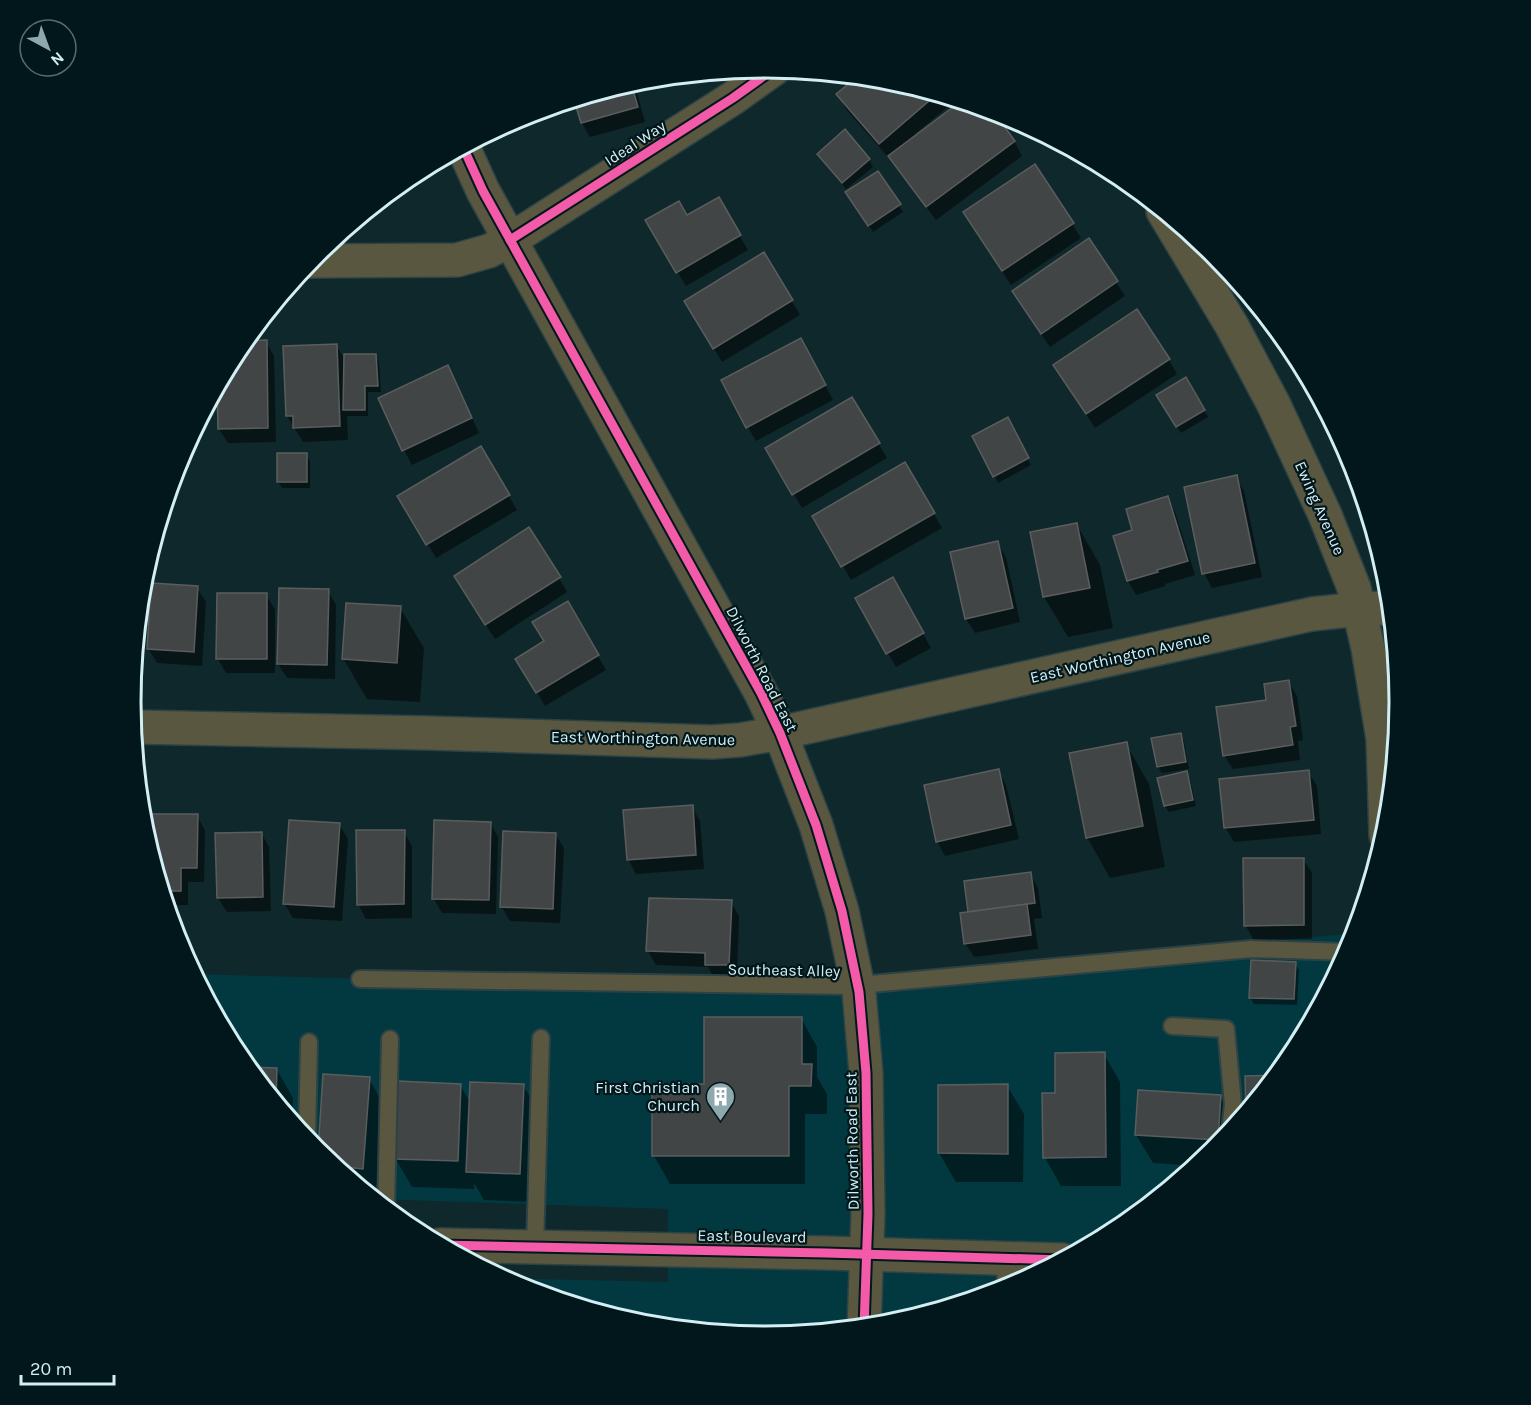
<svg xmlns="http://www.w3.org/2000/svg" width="1531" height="1405" font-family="Karla,sans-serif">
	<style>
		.built { fill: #023941 }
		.shadow { fill: #0007 }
		.building { fill: #424545; stroke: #5b5d5d; stroke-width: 1.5 }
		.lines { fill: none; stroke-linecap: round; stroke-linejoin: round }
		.service-casing { stroke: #2d4245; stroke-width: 20 }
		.minor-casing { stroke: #2d4245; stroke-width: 36 }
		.tertiary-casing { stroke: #2d4245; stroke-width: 36 }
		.service { stroke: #595740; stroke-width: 16 }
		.minor { stroke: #595740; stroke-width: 33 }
		.tertiary { stroke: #595740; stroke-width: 33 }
		.cycleway-casing { stroke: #02171b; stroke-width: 13 }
		.cycleway { stroke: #f35aa7; stroke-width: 9 }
		.labels { text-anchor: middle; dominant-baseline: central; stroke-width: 4.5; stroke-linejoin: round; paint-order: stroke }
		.street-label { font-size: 16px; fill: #d3eff4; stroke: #02171b }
		.poi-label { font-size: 16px; fill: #d3eff4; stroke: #02171b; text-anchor: end }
		.rim { fill: none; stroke: #d3eff4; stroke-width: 3 }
	</style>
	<rect width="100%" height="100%" fill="#0f282b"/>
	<path class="built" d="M1346 934H1356L1352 946 1293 1056 1214 1152 1118 1231 1008 1289 889 1325 765 1337 641 1325 522 1289 502 1278 668 1282V1209L375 1199 316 1151 237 1055 194 974 554 984 906 988 1104 971V955Z"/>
	<g class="shadow">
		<path d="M859 77 890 80 956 100 915 134 917 136 1014 141 1022 156 936 220 898 170 890 156 888 157 846 109 838 94Z"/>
		<path d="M634 82 645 122 590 137 582 123 575 100Z"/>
		<path d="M845 132 869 160 873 167 846 189 823 161 819 154Z"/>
		<path d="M1035 166 1081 238 1011 285 973 227Z"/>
		<path d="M878 173 903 212 873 232 851 199Z"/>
		<path d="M718 199 748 250 686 286 647 221 687 217Z"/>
		<path d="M1089 240 1125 296 1050 347 1022 306Z"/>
		<path d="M763 254 800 315 722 362 686 302Z"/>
		<path d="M244 342H266L274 356 276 442 228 443 219 429V385L238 349Z"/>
		<path d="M336 345 346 362 375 355 379 362 381 392H368V416H347L348 440 303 442 287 416Z"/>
		<path d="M809 354 833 400 756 441 748 427Z"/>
		<path d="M1169 360 1177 374 1095 428 1063 379Z"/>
		<path d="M447 367 455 381 479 433 412 465 404 450 380 398Z"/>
		<path d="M1185 379 1208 417 1181 433 1159 395Z"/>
		<path d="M852 399 887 458 802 508 767 448Z"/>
		<path d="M1011 425 1031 465 998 483 974 436Z"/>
		<path d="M481 448 517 510 436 558 399 496Z"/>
		<path d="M306 455 310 461V488H282L278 482Z"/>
		<path d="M905 464 942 528 851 580 814 516Z"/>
		<path d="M1236 477 1244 491 1262 577 1212 588 1204 573Z"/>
		<path d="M1167 498 1175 512 1195 575 1165 584V586L1136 595 1128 581 1114 537 1134 531Z"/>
		<path d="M161 517 163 520 162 544H153Z"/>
		<path d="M1077 525 1100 565 1113 628 1068 637 1044 597Z"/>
		<path d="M997 543 1006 557 1020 622 975 633 966 619 951 554Z"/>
		<path d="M559 578 567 592 495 639 464 591Z"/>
		<path d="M892 579 931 648 896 667 857 599Z"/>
		<path d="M197 588 206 602 202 666 157 663 148 648Z"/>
		<path d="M328 591 336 605 335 679 287 678 278 664Z"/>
		<path d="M218 595H266L275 609V673H226L218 659Z"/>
		<path d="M567 603 606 670 545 706 517 659 546 642Z"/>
		<path d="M400 608 424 648 420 702 367 699 343 658Z"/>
		<path d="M1288 682 1297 696 1303 740 1298 741 1300 760 1233 769 1224 755 1268 701Z"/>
		<path d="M1180 735 1184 741 1189 769 1162 773 1158 767Z"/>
		<path d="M1126 744 1149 784 1165 867 1110 878 1087 837Z"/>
		<path d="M998 770 1006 785 1019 839 945 856 937 841Z"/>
		<path d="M1308 772 1317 786 1321 834 1234 842 1225 827Z"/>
		<path d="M1186 773 1190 779 1196 806 1169 812 1165 806 1159 779Z"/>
		<path d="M692 807 700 821 704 869 636 874 628 859Z"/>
		<path d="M197 816 205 830 204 882H188V905H168L165 900 151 853Z"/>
		<path d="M490 823 498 837 496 914 442 913 434 899Z"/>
		<path d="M339 824 348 839 342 921 293 918 284 903Z"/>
		<path d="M404 832 412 846V918L366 919 358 904Z"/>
		<path d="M261 833 269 847 271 911 227 912 218 898Z"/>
		<path d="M555 834 564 848 560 923 510 921 502 907Z"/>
		<path d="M1303 859 1312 873V939L1254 940 1245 925Z"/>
		<path d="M1030 874 1038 888 1042 918 1034 919 1038 949 974 957 965 943 970 913Z"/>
		<path d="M731 902 739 916 737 979H715L708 967 656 965 648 951Z"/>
		<path d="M1295 963 1299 970 1297 1005 1254 1004 1250 997Z"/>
		<path d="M801 1018 817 1047V1077L827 1094V1114H805V1184H670L654 1156 705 1086Z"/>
		<path d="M1104 1054 1120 1082 1121 1186H1061L1045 1158 1044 1095 1057 1094Z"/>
		<path d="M248 1068 277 1070 293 1098 292 1121Z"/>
		<path d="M325 1075 369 1079 385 1107 379 1197 371 1196 319 1153Z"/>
		<path d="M460 1085 470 1102 523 1085 540 1114 536 1202 484 1200 474 1183V1189L412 1187 395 1158Z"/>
		<path d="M939 1086H1007L1024 1114 1023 1182H956L939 1153Z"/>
		<path d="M1220 1096 1236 1125 1214 1152 1197 1166 1153 1163 1136 1135Z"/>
	</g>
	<g class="building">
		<path d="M857 77 890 80 937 94 879 144 836 94Z"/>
		<path d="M631 83 638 107 581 123 574 100Z"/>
		<path d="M961 101 993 111 1015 141 926 207 888 156Z"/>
		<path d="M845 129 870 159 842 183 817 154Z"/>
		<path d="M1035 164 1074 223 1002 271 963 212Z"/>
		<path d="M878 171 901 204 868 226 845 192Z"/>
		<path d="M719 197 741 235 676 273 645 220 679 201 687 215Z"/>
		<path d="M1089 238 1118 281 1041 334 1012 291Z"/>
		<path d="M764 252 793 300 713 349 684 301Z"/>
		<path d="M1137 309 1170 359 1086 414 1053 365Z"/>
		<path d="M801 338 826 385 746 428 721 380Z"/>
		<path d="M267 340 268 428 218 429 217 388 238 349 245 341Z"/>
		<path d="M337 344 340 426 293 428V416H286L283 346Z"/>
		<path d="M344 354H376L378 386H365V410H343Z"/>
		<path d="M448 365 472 418 402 451 378 398Z"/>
		<path d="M1186 377 1205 410 1176 427 1156 395Z"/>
		<path d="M852 397 880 443 792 495 765 448Z"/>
		<path d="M1008 417 1029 458 993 477 972 436Z"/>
		<path d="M481 446 510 495 426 545 397 496Z"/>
		<rect x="277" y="453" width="30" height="29"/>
		<path d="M905 462 935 513 841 567 812 516Z"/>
		<path d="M1237 475 1255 563 1202 574 1184 487Z"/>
		<path d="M1168 496 1188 561 1157 570 1158 572 1127 581 1113 536 1132 530 1126 509Z"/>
		<path d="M1077 523 1090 588 1043 597 1030 532Z"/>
		<path d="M529 527 561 577 485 625 454 576Z"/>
		<path d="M998 541 1013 608 965 619 950 552Z"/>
		<path d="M893 577 924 633 886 654 855 598Z"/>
		<path d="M151 583 198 586 194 652 147 649Z"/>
		<path d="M279 588 329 589 327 665 277 664Z"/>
		<path d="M217 593H267V659H216Z"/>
		<path d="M568 601 599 655 536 693 515 659 544 641 532 622Z"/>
		<path d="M346 603 401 606 397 663 342 659Z"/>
		<path d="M1289 680 1296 726 1290 727 1293 745 1223 756 1216 707 1266 700 1264 684Z"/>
		<path d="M1181 733 1186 762 1157 767 1151 738Z"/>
		<path d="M1127 742 1143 826 1086 838 1069 753Z"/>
		<path d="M999 769 1011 825 936 842 924 785Z"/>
		<path d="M1309 770 1314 820 1224 828 1219 779Z"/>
		<path d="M1187 771 1193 800 1164 806 1157 778Z"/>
		<path d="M693 805 696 855 627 860 623 810Z"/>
		<path d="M150 814H198L197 868H181V891H162L158 878 159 870H156L149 848Z"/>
		<path d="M289 820 340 823 334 907 283 904Z"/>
		<path d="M434 820 491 822 489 900 432 899Z"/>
		<path d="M356 830H405L404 904 357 905Z"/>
		<path d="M503 831 556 833 553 909 500 907Z"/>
		<path d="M262 832 263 897 217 898 215 833Z"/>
		<path d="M1243 858H1304V925L1244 926Z"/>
		<path d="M1031 872 1035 903 968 912 964 881Z"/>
		<path d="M649 898 732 900 729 965H705V953L646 951Z"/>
		<path d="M1027 904 1031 935 964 944 960 913Z"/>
		<path d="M1251 960 1296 962 1294 999 1249 998Z"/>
		<path d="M704 1017H802V1064H812L811 1086H789V1156H652V1084H704Z"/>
		<path d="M1105 1052 1106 1157 1043 1158 1042 1093H1055V1053Z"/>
		<path d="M1280 1058H1292L1280 1071Z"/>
		<path d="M247 1067 277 1068 276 1102Z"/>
		<path d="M323 1074 370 1077 363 1169 335 1166 318 1152Z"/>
		<path d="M1277 1075 1246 1113 1245 1076Z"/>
		<path d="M397 1081 461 1084 458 1161 394 1159Z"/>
		<path d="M470 1082 524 1084 520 1174 466 1172Z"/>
		<path d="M1008 1084V1154L938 1153V1085Z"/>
		<path d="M1138 1090 1221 1095 1218 1140 1135 1135Z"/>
	</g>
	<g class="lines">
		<defs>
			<g id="service">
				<path d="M360 979 849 986 1251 949 1349 952"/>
				<path d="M1172 1026 1226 1029 1233 1104 1230 1132"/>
				<path d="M307 1140 309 1042"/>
				<path d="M386 1208 390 1039"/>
				<path d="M535 1247 541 1038"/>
				<path d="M1005 1259 1006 1290"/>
			</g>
			<g id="minor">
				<path d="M463 147 483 191 761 693 780 733 816 825 842 911 859 992 866 1073 868 1214 864 1328"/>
				<path d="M1163 211 1232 326 1274 405 1325 515 1354 588 1368 648 1383 739 1386 835"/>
				<path d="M310 261 457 260 489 251 510 240 733 98 775 68"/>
				<path d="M133 727 428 733 712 742 740 740 780 733 1312 614 1360 609 1391 608"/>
			</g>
			<path id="tertiary" d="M440 1245 826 1253 1063 1260"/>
		</defs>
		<use href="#service" class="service-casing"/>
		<use href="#minor" class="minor-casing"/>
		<use href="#tertiary" class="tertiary-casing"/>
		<use href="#service" class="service"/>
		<use href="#minor" class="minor"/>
		<use href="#tertiary" class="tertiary"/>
		<defs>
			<g id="cycleway">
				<path d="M463 147 483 191 761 693 780 733 816 825 842 911 859 992 866 1073 868 1214 864 1328"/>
				<path d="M510 240 733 98 775 68"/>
				<path d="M440 1245 826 1253 1063 1260"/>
			</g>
		</defs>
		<use href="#cycleway" class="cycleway-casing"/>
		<use href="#cycleway" class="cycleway"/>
	</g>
	<defs>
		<symbol id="building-pin" viewBox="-11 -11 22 30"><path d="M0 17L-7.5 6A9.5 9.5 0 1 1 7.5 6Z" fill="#8ea9ae" stroke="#02171b"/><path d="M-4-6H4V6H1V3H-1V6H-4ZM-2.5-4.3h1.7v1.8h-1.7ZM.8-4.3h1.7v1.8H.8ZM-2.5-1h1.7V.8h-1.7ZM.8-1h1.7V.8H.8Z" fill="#fff"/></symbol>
	</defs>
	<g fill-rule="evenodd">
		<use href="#building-pin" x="704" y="1080" width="33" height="45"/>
	</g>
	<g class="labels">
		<g class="street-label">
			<text transform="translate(635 143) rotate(-33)">Ideal Way</text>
			<text transform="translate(1320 508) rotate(66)">Ewing Avenue</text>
			<text transform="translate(1120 657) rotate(-13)">East Worthington Avenue</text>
			<text transform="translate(762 669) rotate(63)">Dilworth Road East</text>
			<text transform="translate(643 738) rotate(1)">East Worthington Avenue</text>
			<text transform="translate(784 970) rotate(1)">Southeast Alley</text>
			<text transform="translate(852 1141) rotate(-91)">Dilworth Road East</text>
			<text transform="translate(752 1236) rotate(1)">East Boulevard</text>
		</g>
		<g class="poi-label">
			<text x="700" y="1087">First Christian<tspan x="700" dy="18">Church</tspan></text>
		</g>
	</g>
	<path d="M0 0H1531V1405H0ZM141 702a624 624 0 1 1 1248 0a624 624 0 1 1-1248 0Z" fill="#02171b" fill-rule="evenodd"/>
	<path class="rim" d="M141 702a624 624 0 1 1 1248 0a624 624 0 1 1-1248 0Z"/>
	<g transform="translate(48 48) rotate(139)"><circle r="28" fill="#02171b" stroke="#566d72" stroke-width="1.5"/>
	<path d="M0-4.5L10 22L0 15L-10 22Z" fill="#8ea9ae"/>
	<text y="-9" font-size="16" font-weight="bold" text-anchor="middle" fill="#d3eff4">N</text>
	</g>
	<path d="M21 1375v9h93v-9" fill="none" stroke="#d3eff4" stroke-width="3"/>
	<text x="30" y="1375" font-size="18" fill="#d3eff4" stroke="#02171b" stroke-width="4.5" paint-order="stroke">20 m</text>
</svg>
